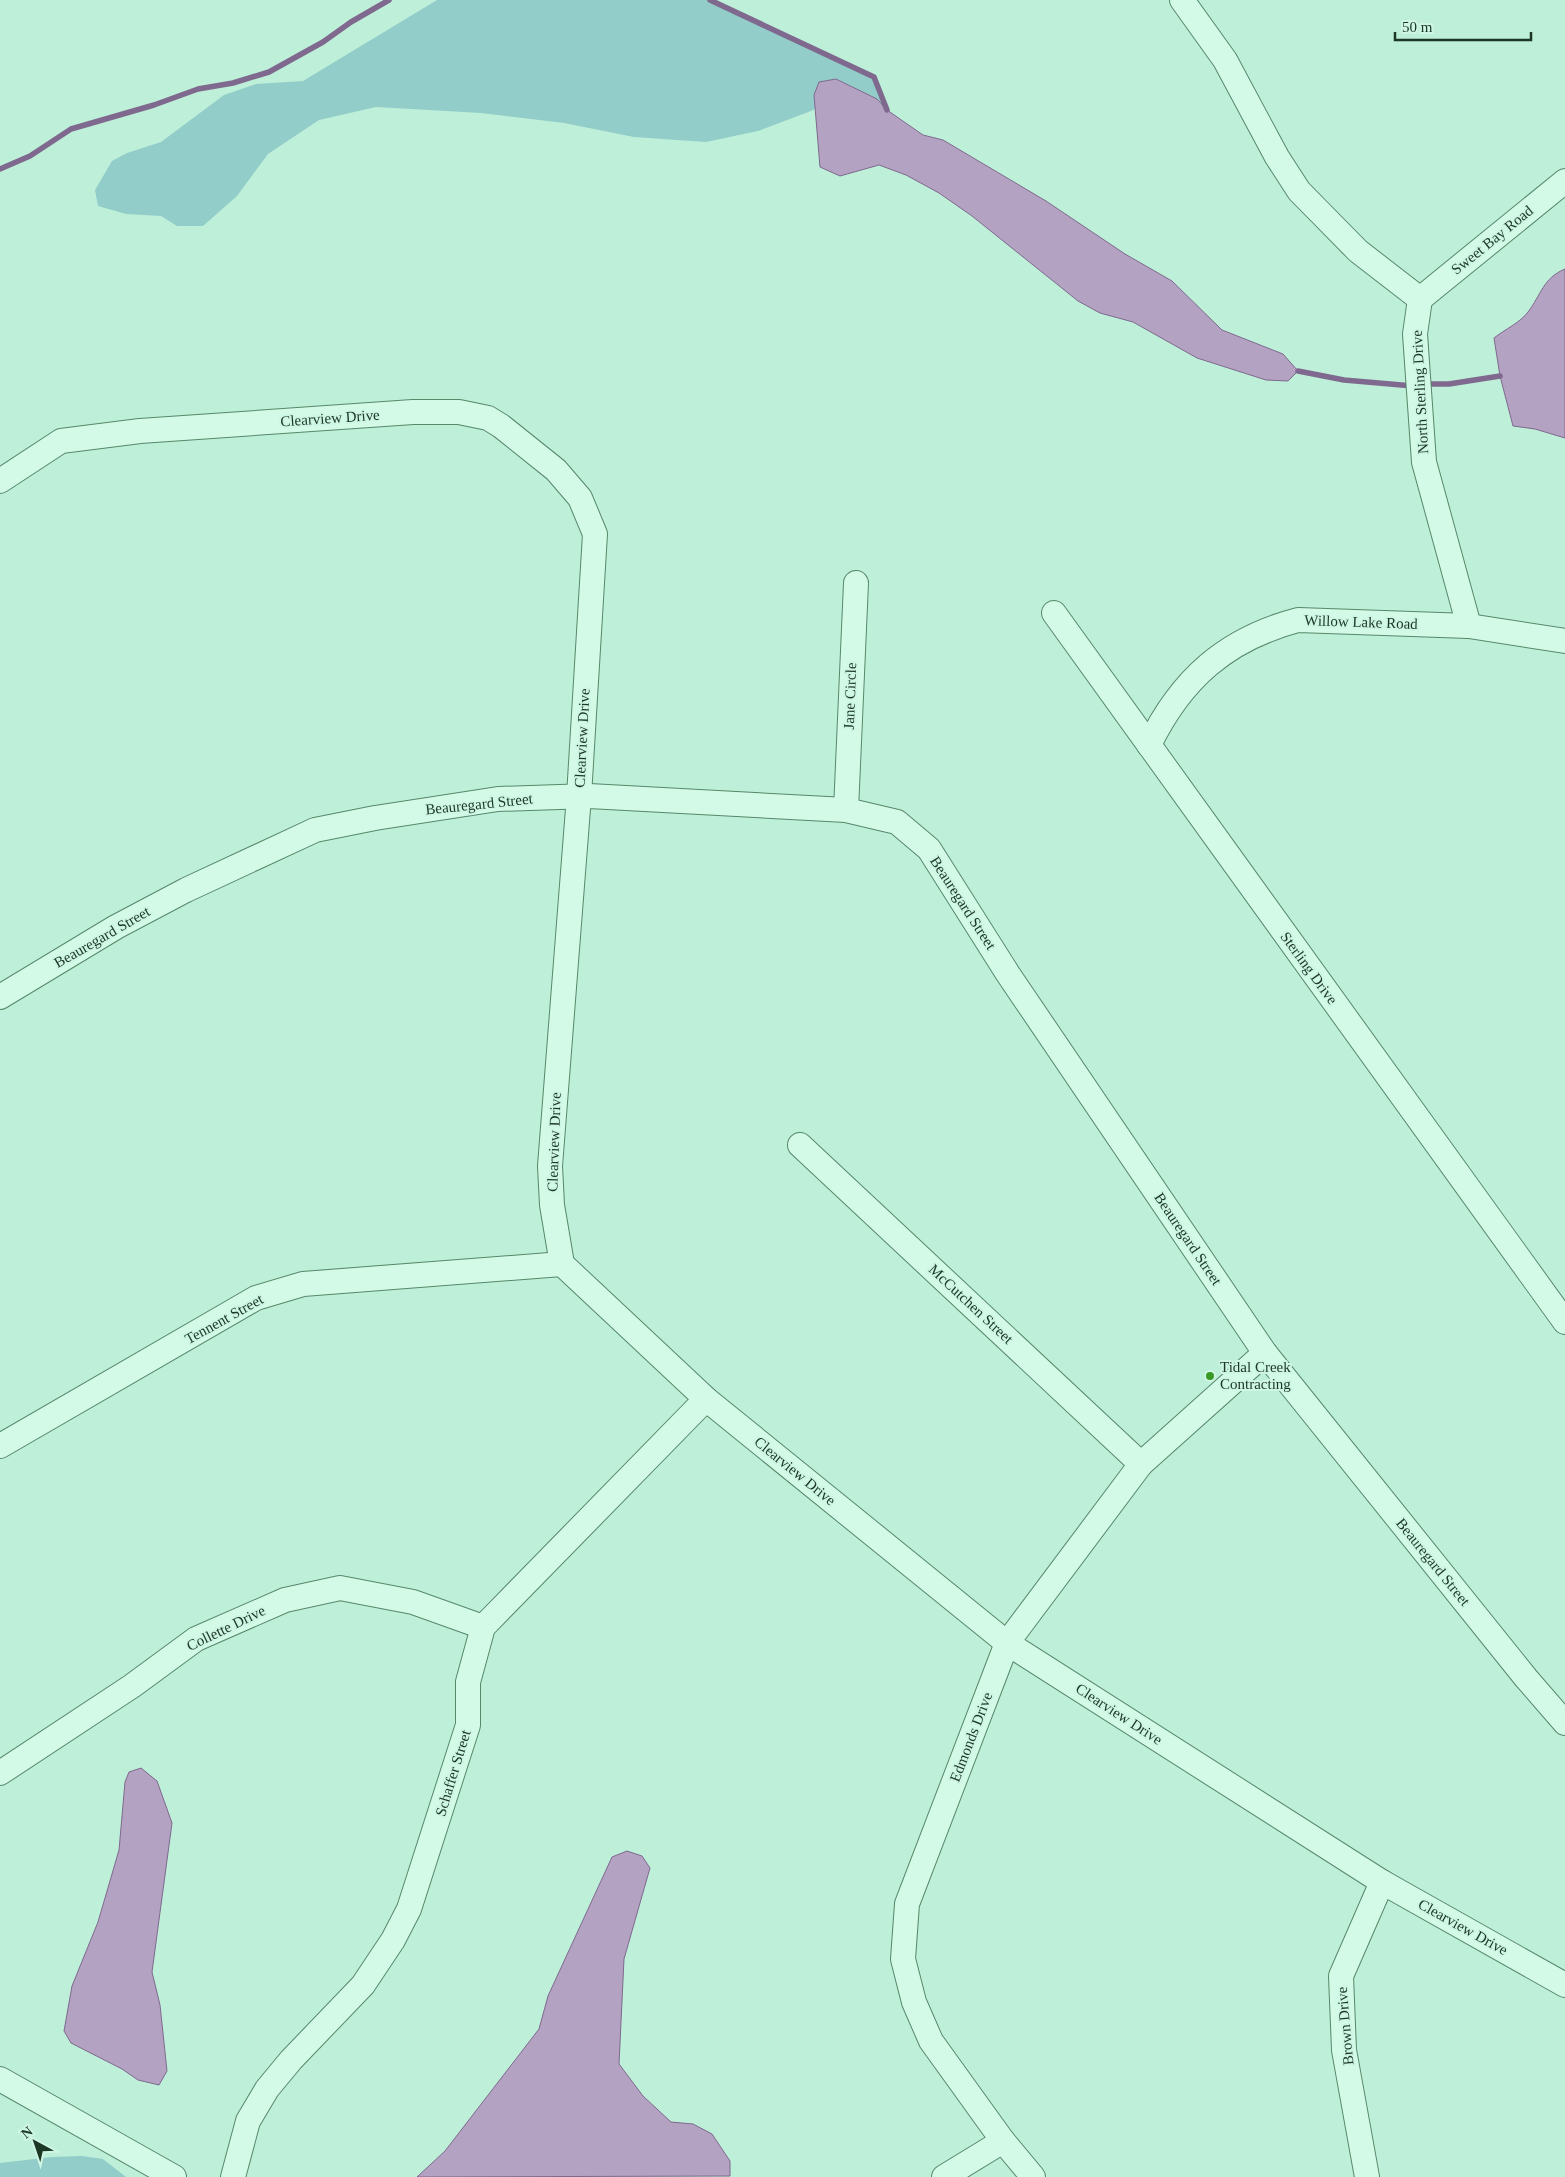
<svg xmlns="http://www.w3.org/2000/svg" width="1565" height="2177" font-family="'Times New Roman',serif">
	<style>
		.green { fill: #92cdca }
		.water { fill: #b3a2c1; stroke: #7f698e }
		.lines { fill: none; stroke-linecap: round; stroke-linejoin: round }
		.stream { stroke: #7f698e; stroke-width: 5.5 }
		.minor-casing { stroke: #578869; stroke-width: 26 }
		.minor { stroke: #d2fae7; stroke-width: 24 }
		.poi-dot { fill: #389925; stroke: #cef6e4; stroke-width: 2 }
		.labels { text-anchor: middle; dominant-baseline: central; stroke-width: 4; stroke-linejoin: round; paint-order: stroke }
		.street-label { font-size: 15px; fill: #1c3724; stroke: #cef6e4 }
		.poi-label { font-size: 15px; fill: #1c3724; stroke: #cef6e4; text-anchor: start }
	</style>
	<rect width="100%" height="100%" fill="#beefd9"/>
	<g class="green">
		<path d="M437 0H710L874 77 887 110 877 99 836 79 819 82 814 95 817 108 811 111 758 131 706 142 634 137 564 123 481 113 376 107 319 120 268 154 237 196 203 226H177L161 216 126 214 98 206 95 190 112 161 127 153 161 142 224 95 256 84 303 81Z"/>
		<path d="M82 2156 103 2159 126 2177H0V2163L52 2157Z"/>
	</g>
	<g class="water">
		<path d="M836 79 877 99 887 110 923 135 943 140 1046 201 1125 254 1172 281 1222 330 1283 354 1298 371 1288 381 1266 380 1197 358 1133 322 1100 313 1078 301 972 216 939 193 906 175 879 165 840 176 820 167 814 95 819 82Z"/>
		<path d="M1565 269V438L1535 429 1513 426 1500 376 1494 338C1504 330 1521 322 1528 312 1541 295 1543 278 1565 269Z"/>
		<path d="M141 1768 157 1781 172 1823 152 1972 160 2005 167 2071 159 2085 138 2080 122 2069 71 2043 64 2031 72 1986 98 1922 119 1850 125 1782 129 1772Z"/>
		<path d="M627 1851 642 1856 650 1868 624 1959 619 2064 643 2096 671 2122 693 2124 712 2134 730 2161V2176L417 2177 445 2151 539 2029 548 1996 612 1857Z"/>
	</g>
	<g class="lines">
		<g class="stream">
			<path d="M710 0 874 77 887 110"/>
			<path d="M0 169 30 156 71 129 154 105 198 89 233 83 269 72 323 42 351 22 389 0"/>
			<path d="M1298 371 1344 380 1413 386"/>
			<path d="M1425 384H1449L1500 376"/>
		</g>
		<defs>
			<g id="minor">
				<path d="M1182 0 1225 60 1277 157 1299 191 1358 251 1420 299"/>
				<path d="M1420 299 1415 334 1424 462 1469 626"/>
				<path d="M1420 299 1565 181"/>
				<path d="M0 481 61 441 140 431 413 412H459L488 418 501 426 556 470 580 498 595 534 579 796 550 1166 552 1205 562 1264 706 1399 1007 1643 1382 1882 1565 1985"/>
				<path d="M1054 613 1565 1322"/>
				<path d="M1149 745C1181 679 1226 639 1298 620L1469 626 1565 641"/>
				<path d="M846 810 856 583"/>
				<path d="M0 997 116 927 186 890 315 830 375 818 498 799 589 796 846 810 897 822 929 849 1008 974 1265 1353 1526 1678 1565 1723"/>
				<path d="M800 1145 1141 1464"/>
				<path d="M0 1446 256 1298 303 1284 562 1264"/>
				<path d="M0 1773 132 1686 196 1639 285 1600 340 1588 413 1602 483 1627"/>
				<path d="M0 2079 174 2177"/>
				<path d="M233 2177 248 2121 267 2089 291 2060 363 1985 393 1940 409 1909 468 1725V1682L483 1627 706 1399"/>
				<path d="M944 2177 1003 2141"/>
				<path d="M1033 2177 1003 2141 931 2041 914 2002 903 1959 907 1904 1007 1643 1141 1464 1265 1353"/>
				<path d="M1367 2177 1344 2050 1341 1976 1382 1882"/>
			</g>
		</defs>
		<use href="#minor" class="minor-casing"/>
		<use href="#minor" class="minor"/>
	</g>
	<circle class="poi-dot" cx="1210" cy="1376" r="5"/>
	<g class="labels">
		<g class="street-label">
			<text transform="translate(1492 240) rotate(-39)">Sweet Bay Road</text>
			<text transform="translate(1420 392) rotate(-93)">North Sterling Drive</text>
			<text transform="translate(330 418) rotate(-4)">Clearview Drive</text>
			<text transform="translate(1361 622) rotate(2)">Willow Lake Road</text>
			<text transform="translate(850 696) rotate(-88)">Jane Circle</text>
			<text transform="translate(582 738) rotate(-87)">Clearview Drive</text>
			<text transform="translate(479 804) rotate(-6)">Beauregard Street</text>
			<text transform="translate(963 903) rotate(57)">Beauregard Street</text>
			<text transform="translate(102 937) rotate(-30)">Beauregard Street</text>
			<text transform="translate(1309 968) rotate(54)">Sterling Drive</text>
			<text transform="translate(554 1142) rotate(-88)">Clearview Drive</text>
			<text transform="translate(1188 1239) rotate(56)">Beauregard Street</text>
			<text transform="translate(971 1304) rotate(43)">McCutchen Street</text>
			<text transform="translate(224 1319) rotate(-29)">Tennent Street</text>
			<text transform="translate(795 1471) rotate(39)">Clearview Drive</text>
			<text transform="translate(1433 1562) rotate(51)">Beauregard Street</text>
			<text transform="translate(226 1628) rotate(-26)">Collette Drive</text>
			<text transform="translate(1119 1714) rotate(33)">Clearview Drive</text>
			<text transform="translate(971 1737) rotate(-69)">Edmonds Drive</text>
			<text transform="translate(453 1773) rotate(-73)">Schaffer Street</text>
			<text transform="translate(1463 1927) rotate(29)">Clearview Drive</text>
			<text transform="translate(1345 2026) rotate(-95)">Brown Drive</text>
		</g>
		<g class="poi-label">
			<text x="1220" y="1367">Tidal Creek<tspan x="1220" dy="17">Contracting</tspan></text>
		</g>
	</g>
	<g transform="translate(35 2142) rotate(320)" stroke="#cef6e4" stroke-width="4" paint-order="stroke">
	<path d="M0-4L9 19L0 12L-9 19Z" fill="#1c3724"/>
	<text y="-8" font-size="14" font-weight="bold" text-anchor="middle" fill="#1c3724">N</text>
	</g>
	<path d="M1395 32v8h136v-8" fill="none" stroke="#1c3724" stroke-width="2.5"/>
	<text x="1402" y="32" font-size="15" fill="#1c3724" stroke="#cef6e4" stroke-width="4" paint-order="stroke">50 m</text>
</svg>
